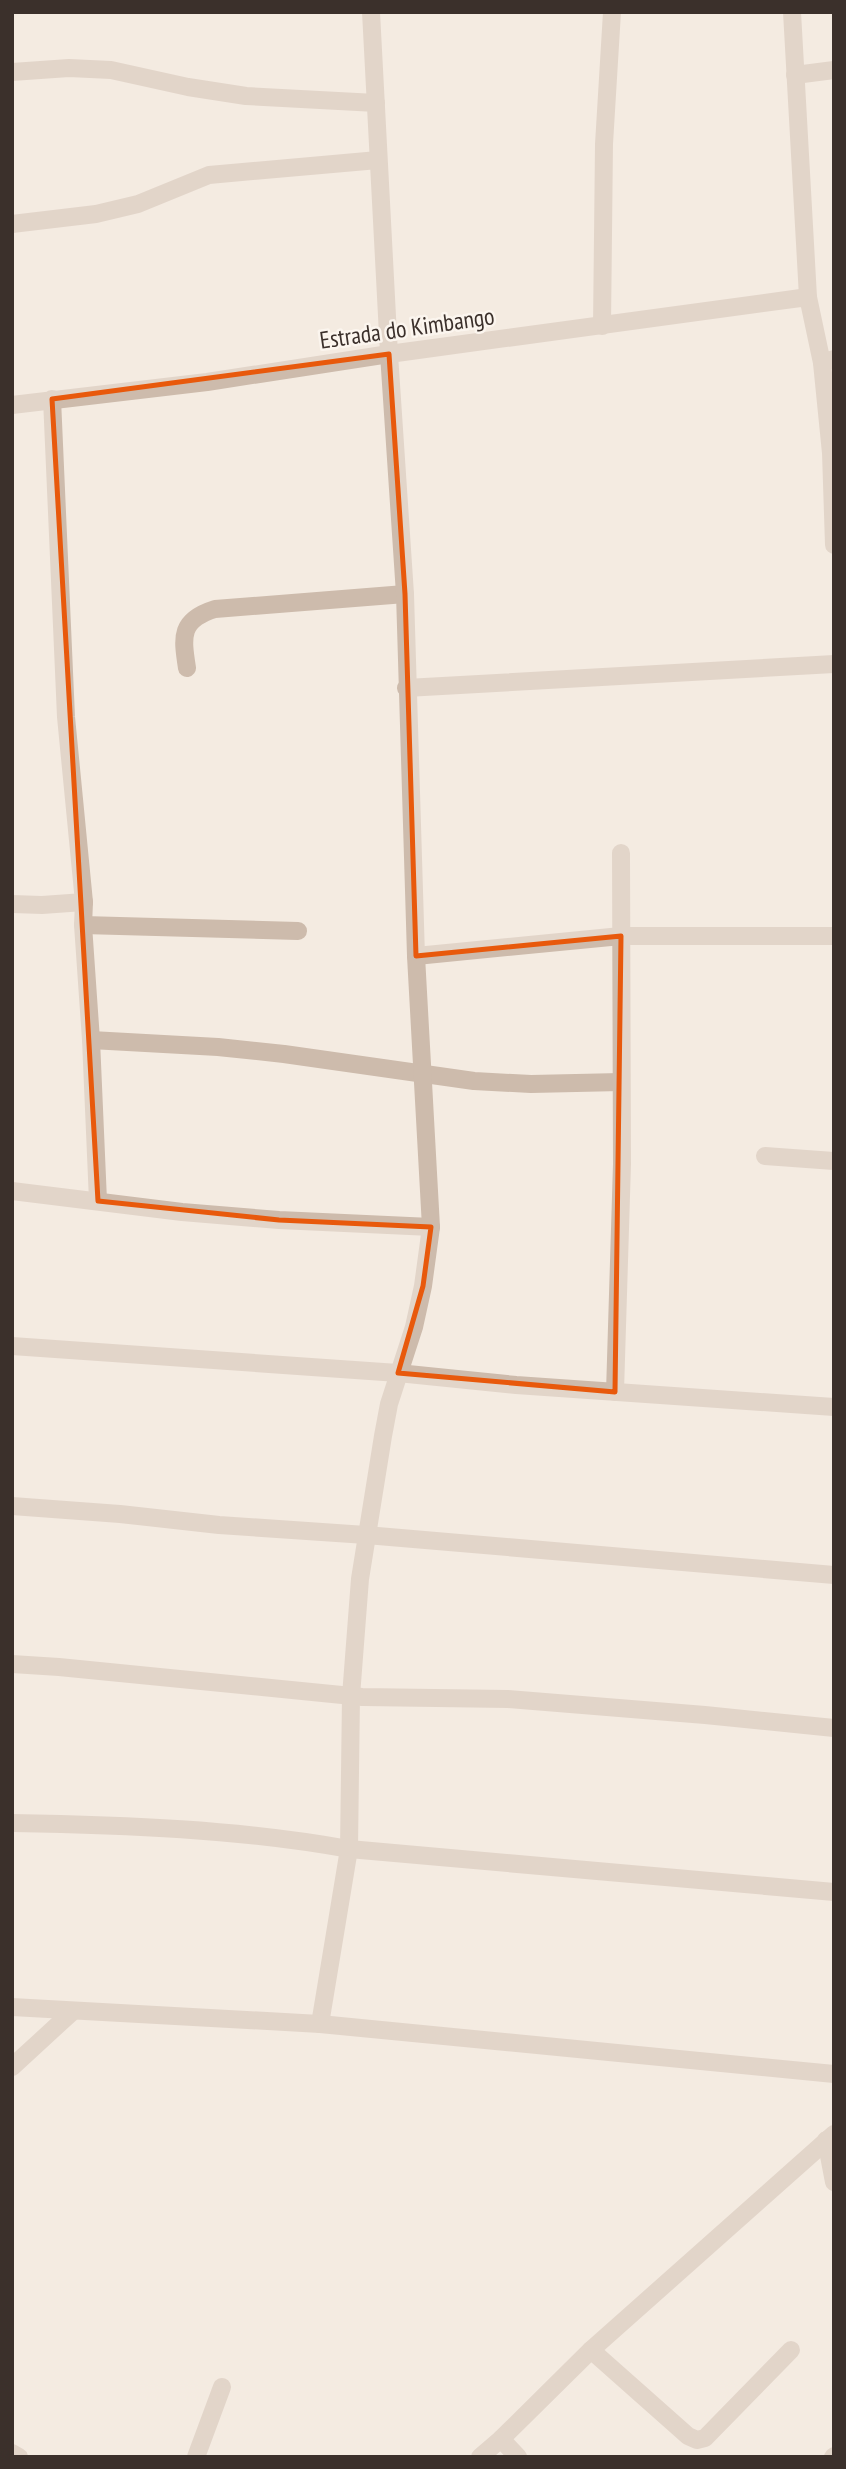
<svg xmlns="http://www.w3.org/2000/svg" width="846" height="2469" font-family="'PT Sans Narrow',sans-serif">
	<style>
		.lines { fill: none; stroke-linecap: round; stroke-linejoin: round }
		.minor { stroke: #cdbbac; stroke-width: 18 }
		.tertiary { stroke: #cdbbac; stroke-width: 18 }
		.marked { fill: none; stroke: #e8590c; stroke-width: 5; stroke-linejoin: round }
		.labels { text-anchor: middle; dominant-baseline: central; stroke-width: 5; stroke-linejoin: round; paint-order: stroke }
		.street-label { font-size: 24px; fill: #3b302b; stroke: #fbf5ee }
	</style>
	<rect width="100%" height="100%" fill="#f4ebe1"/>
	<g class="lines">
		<g class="minor">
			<path d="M792 12 808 297"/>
			<path d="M12 72 69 68 111 70 188 87 246 96 376 103"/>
			<path d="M795 75 834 70"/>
			<path d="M12 224 96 214 138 204 209 175 378 160"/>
			<path d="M602 326 604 144 612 12"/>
			<path d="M822 363 831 453 834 545"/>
			<path d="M52 399 66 717 84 902 83 925 91 1040 98 1201"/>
			<path d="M187 668C182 636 180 620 215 609L405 594"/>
			<path d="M406 688 834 664"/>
			<path d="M12 904 42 905 84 902"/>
			<path d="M83 925 298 931"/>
			<path d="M416 956 621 936H834"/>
			<path d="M91 1040 218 1047 284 1054 474 1081 531 1084 621 1082"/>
			<path d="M765 1156 834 1161"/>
			<path d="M12 1191 182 1212 279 1220 431 1227"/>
			<path d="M12 1346 398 1373 516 1385 834 1407"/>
			<path d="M615 1392 622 1164 621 853"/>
			<path d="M12 1506 120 1514 219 1525 366 1535 834 1575"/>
			<path d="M12 1664 59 1667 362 1697 508 1699 705 1715 834 1728"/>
			<path d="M12 1823C124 1825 239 1829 349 1849L834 1892"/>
			<path d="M12 2007 320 2024 834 2074"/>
			<path d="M320 2024 349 1849 351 1696 360 1579 383 1436 389 1404 414 1327 423 1286 431 1227 416 956 405 594 389 354 371 12"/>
			<path d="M12 2067 73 2011"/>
			<path d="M826 2140 834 2182"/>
			<path d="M591 2350 688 2436 697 2440 705 2438 791 2350"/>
			<path d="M501 2439 518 2457"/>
			<path d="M12 2453 19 2457"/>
			<path d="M196 2457 222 2387"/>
			<path d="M480 2457 501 2439 591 2350 834 2134"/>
			<path d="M833 2457 834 2456"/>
		</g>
		<path class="tertiary" d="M12 405 207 382 389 354 808 297 822 363 834 359"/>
	</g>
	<path d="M0 0H846V2469H0ZM389 354 405 594 416 956 621 936 615 1392 398 1373 423 1286 431 1227 279 1220 98 1201 52 399Z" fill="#f4ebe1" fill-opacity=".55" fill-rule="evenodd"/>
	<path class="marked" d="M389 354 405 594 416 956 621 936 615 1392 398 1373 423 1286 431 1227 279 1220 98 1201 52 399Z"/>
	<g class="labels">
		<g class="street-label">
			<text transform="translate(407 328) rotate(-8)">Estrada do Kimbango</text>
		</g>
	</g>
	<rect width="846" height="2469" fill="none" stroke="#3b302b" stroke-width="28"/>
</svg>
